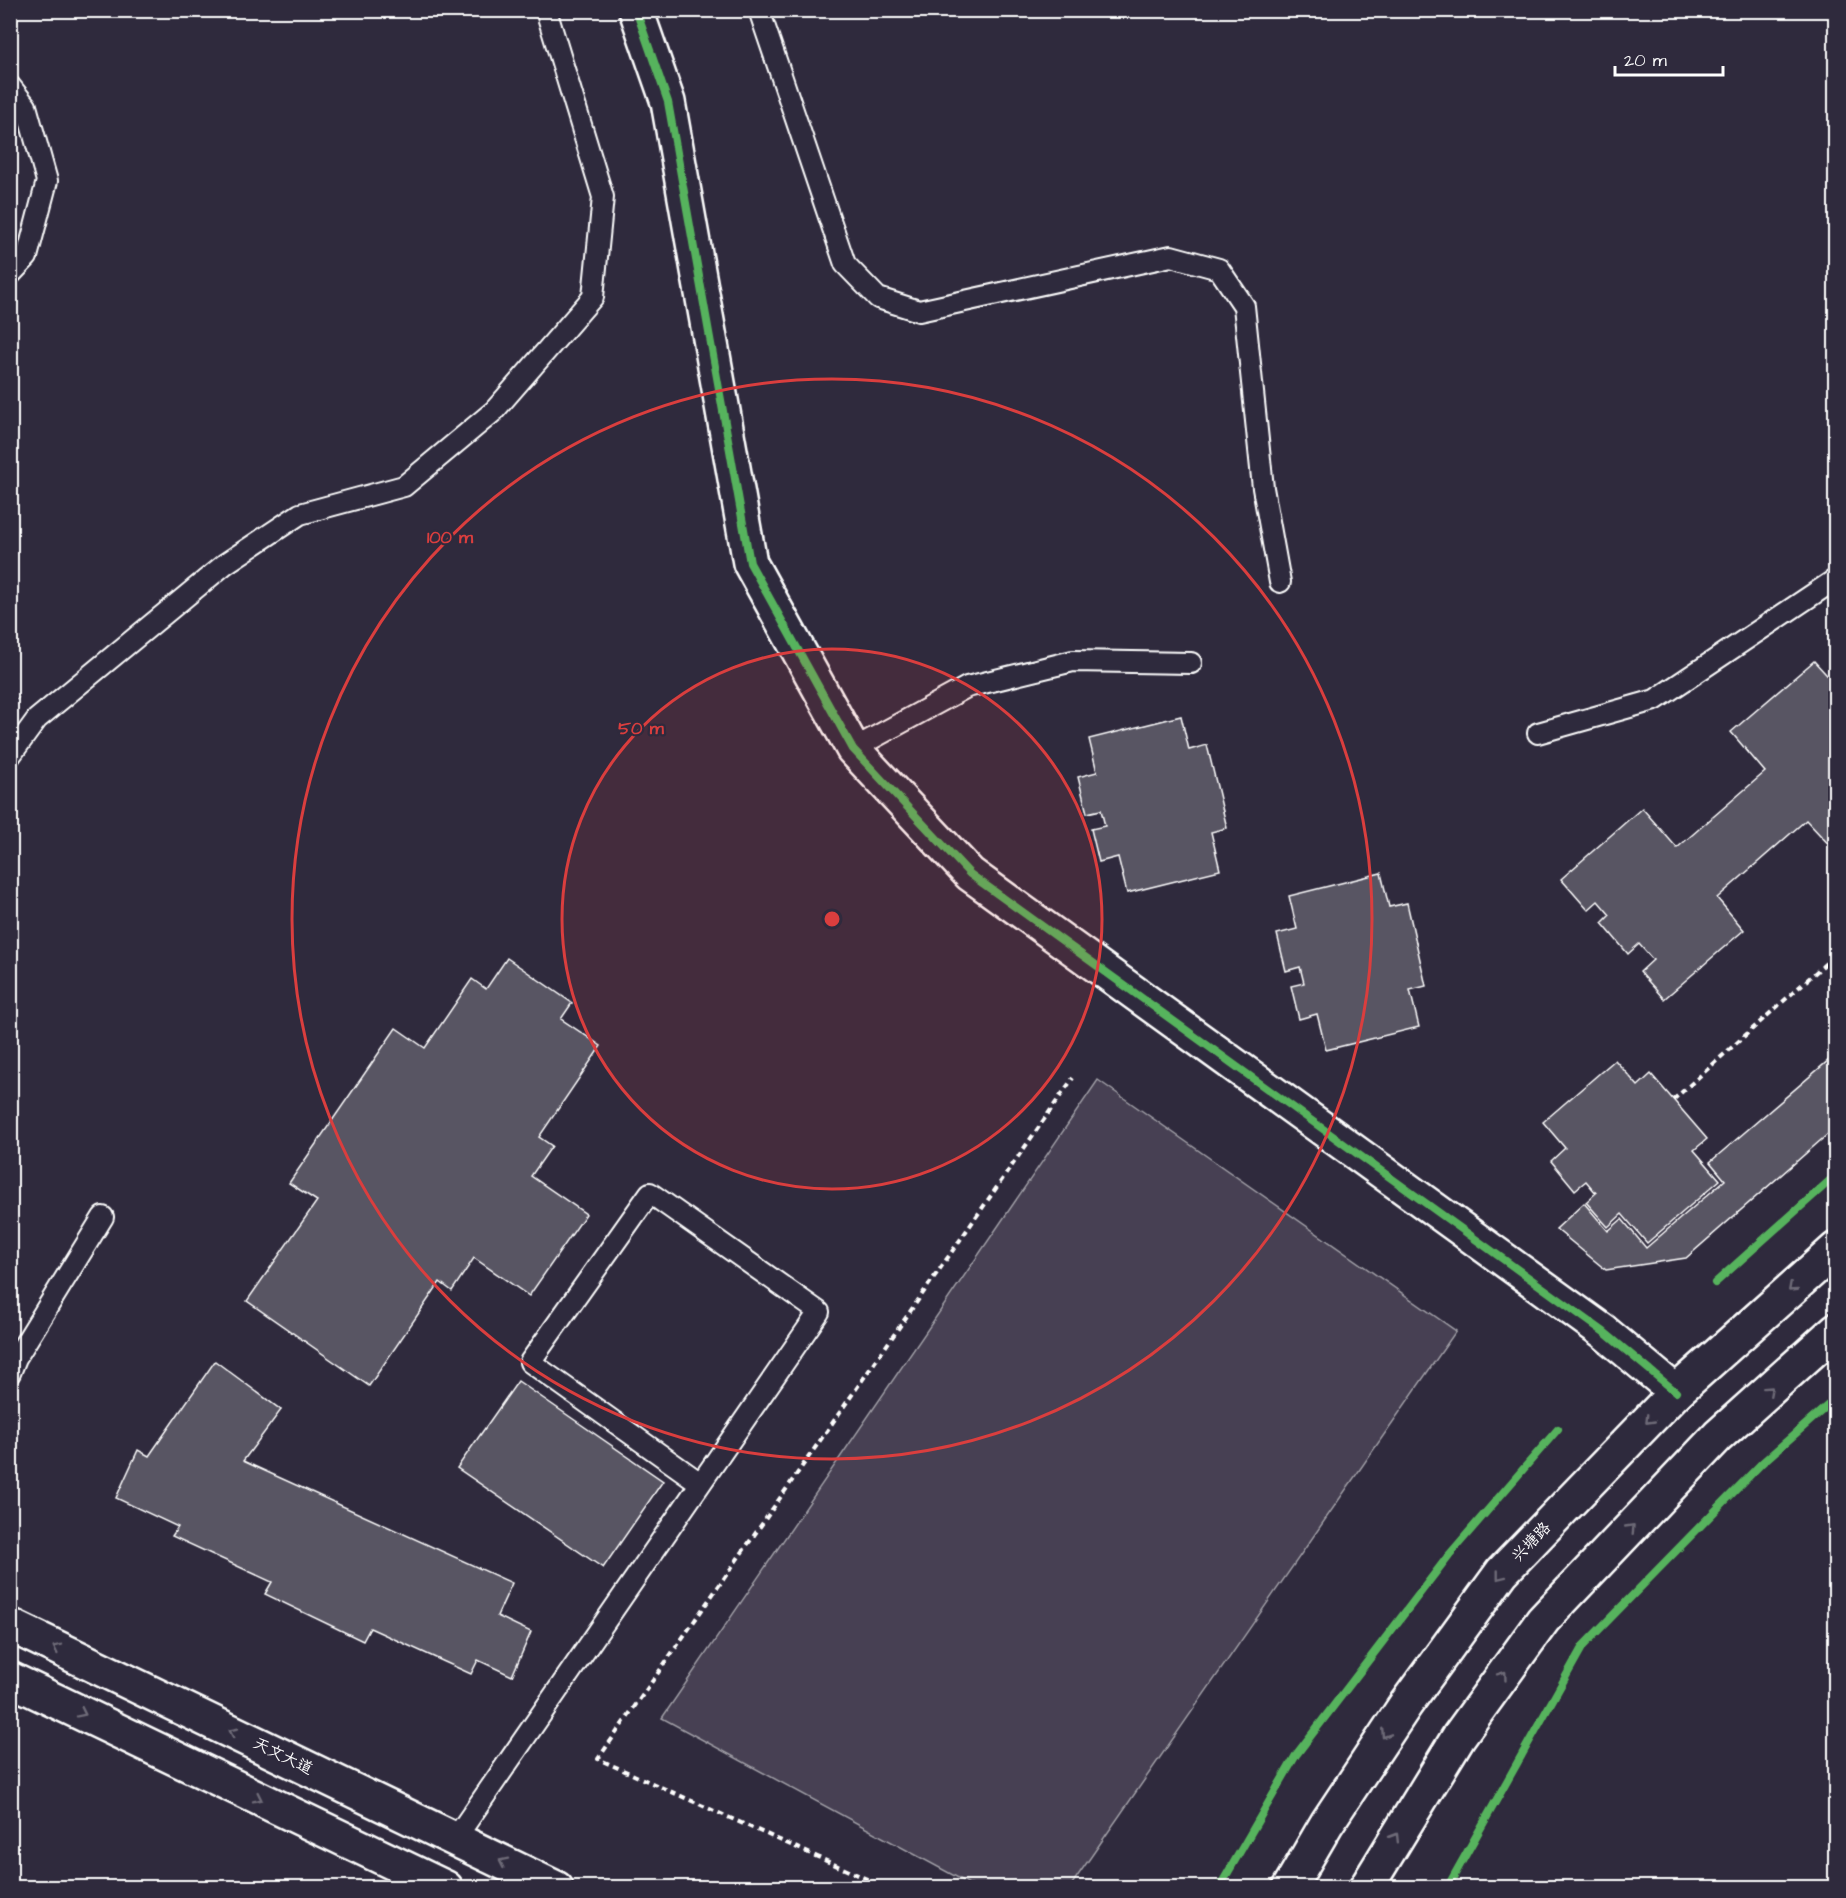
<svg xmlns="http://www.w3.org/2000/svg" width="1846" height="1898" font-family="'Architects Daughter','LXGW WenKai TC',sans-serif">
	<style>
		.green { fill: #464152; stroke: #a2a0a8; stroke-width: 1.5 }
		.building { fill: #595564; stroke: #fff; stroke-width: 1.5 }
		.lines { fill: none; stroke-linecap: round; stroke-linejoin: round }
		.lane-casing { stroke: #fff; stroke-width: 24 }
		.street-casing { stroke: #fff; stroke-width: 38 }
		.secondary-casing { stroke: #fff; stroke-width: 38 }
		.primary-casing { stroke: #fff; stroke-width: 38 }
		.path { stroke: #fff; stroke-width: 4; stroke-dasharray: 6 4.5; stroke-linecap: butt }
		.lane { stroke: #2f2a3d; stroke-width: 20 }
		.street { stroke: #2f2a3d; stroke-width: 33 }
		.secondary { stroke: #2f2a3d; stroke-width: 33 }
		.primary { stroke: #2f2a3d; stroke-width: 33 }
		.cycleway-casing { stroke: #2f2a3d; stroke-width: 11 }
		.cycleway { stroke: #56b35d; stroke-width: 8 }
		.oneway { stroke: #6d6a77 }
		.ring { fill: none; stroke: #da3e3e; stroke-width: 3 }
		.labels { text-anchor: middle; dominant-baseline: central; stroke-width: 4.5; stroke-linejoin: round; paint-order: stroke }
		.street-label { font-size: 16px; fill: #fff; stroke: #2f2a3d }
		.centre { fill: #da3e3e; stroke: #2f2a3d; stroke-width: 3 }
		.ring-label { font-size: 18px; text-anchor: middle; font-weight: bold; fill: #da3e3e; stroke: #2f2a3d; stroke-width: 4.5; stroke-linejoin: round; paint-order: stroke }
	</style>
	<rect width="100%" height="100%" fill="#2f2a3d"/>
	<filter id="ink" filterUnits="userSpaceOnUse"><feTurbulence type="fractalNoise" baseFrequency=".0167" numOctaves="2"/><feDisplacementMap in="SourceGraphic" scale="12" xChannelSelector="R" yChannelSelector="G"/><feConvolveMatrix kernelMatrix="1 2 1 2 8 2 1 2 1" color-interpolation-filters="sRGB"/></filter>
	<g filter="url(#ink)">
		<path class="green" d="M1098 1080 1456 1331 1070 1887H975L662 1718Z"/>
		<g class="building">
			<path d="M1814 661 1836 685V697L1833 700 1836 703V852L1806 820 1717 898 1744 930 1664 999 1640 972 1653 960 1639 944 1628 954 1602 923 1610 915 1598 901 1588 910 1561 879 1642 808 1677 848 1765 772 1731 732Z"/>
			<path d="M1181 716 1189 750 1207 745 1227 828 1211 832 1220 870 1127 893 1118 857 1099 862 1091 829 1105 826 1101 810 1087 813 1078 777 1097 772 1089 739Z"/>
			<path d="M1381 873 1389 907 1407 903 1426 986 1410 990 1419 1027 1326 1050 1317 1014 1299 1019 1291 986 1304 983 1300 967 1286 971 1277 934 1297 929 1289 896Z"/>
			<path d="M507 958 572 1003 561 1019 601 1046 539 1137 552 1146 531 1176 586 1214 529 1296 474 1258 452 1291 440 1282 369 1386 247 1301 317 1201 289 1183 396 1028 425 1048 472 979 486 989Z"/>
			<path d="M1836 1054V1127L1686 1258 1606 1270 1556 1229 1584 1203 1608 1231 1622 1219 1646 1248 1725 1180 1710 1162Z"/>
			<path d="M1615 1060 1638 1086 1651 1074 1707 1139 1694 1150 1720 1180 1647 1243 1622 1214 1608 1227 1586 1202 1596 1193 1586 1181 1575 1190 1551 1161 1565 1148 1543 1122Z"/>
			<path d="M215 1361 281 1410 243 1461 512 1583 497 1616 531 1632 512 1676 478 1660 471 1674 370 1628 363 1641 265 1594 272 1582 172 1536 178 1527 116 1498 138 1450 149 1456Z"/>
			<path d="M518 1381 663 1481 603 1568 457 1468Z"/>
		</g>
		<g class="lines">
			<defs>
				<g id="lane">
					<path d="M759 10 845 264 878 298 919 311 1171 256 1219 269 1244 306 1263 488 1280 582"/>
					<path d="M10 86 26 106 47 181 27 257 10 275"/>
					<path d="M1538 733 1655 700 1836 579"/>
					<path d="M853 749 967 687 1073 661 1191 663"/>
					<path d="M10 756 37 719 225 564 300 514 404 486 494 411 593 297 603 197 546 10"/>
					<path d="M10 1373 16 1358 103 1217"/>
					<path d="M455 1839 819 1312 650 1193 530 1362 700 1483"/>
				</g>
				<path id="street" d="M636 10 668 102 750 563 853 749 970 874 1604 1332 1676 1392"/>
				<g id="secondary">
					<path d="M10 1625 556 1888"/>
					<path d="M10 1679 446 1888"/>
				</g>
				<g id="primary">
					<path d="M1289 1888 1327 1823 1406 1704 1502 1572 1676 1392 1836 1249"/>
					<path d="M1366 1888 1459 1736 1543 1620 1718 1436 1836 1330"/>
				</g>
			</defs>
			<use href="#lane" class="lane-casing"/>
			<use href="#street" class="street-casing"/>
			<use href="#secondary" class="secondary-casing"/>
			<use href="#primary" class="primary-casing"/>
			<g class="path">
				<path d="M10 691 18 699"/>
				<path d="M1673 1100 1836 954"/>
				<path d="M887 1888 598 1759 1073 1078"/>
			</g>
			<use href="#lane" class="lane"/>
			<use href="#street" class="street"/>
			<use href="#secondary" class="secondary"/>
			<use href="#primary" class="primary"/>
			<defs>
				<g id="cycleway">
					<path d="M636 10 668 102 750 563 853 749 970 874 1604 1332 1676 1392"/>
					<path d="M1715 1283 1836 1175"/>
					<path d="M1219 1888 1296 1755 1449 1555 1558 1429"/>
					<path d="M1447 1888 1583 1646 1762 1463 1836 1398"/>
				</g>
			</defs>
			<use href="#cycleway" class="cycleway-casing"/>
			<use href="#cycleway" class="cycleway"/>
		</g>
		<defs><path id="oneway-chevron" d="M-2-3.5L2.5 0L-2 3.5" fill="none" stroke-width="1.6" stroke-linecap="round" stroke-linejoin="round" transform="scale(1.5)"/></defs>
		<g class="oneway">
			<use href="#oneway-chevron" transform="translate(1792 1288) rotate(138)"/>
			<use href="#oneway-chevron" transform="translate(1769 1390) rotate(-42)"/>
			<use href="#oneway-chevron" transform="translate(1649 1420) rotate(134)"/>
			<use href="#oneway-chevron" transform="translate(1631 1528) rotate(-46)"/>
			<use href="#oneway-chevron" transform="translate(1500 1576) rotate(128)"/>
			<use href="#oneway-chevron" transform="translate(57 1648) rotate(-154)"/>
			<use href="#oneway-chevron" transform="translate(1503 1675) rotate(-54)"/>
			<use href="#oneway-chevron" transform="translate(82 1713) rotate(26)"/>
			<use href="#oneway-chevron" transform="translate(233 1732) rotate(-154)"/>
			<use href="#oneway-chevron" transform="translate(1385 1734) rotate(123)"/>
			<use href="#oneway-chevron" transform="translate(258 1798) rotate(26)"/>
			<use href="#oneway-chevron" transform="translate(1395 1837) rotate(-58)"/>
			<use href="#oneway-chevron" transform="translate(503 1862) rotate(-154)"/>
		</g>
	</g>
	<circle cx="832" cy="919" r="270" fill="#da3e3e" fill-opacity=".12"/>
	<g class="ring">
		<circle cx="832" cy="919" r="270"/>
		<circle cx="832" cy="919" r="540"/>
	</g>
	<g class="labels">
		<g class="street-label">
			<text transform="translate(1531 1542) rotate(-46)">兴塘路</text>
			<text transform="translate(283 1756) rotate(26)">天文大道</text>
		</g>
	</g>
	<circle cx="832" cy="919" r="9" class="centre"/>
	<g class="ring-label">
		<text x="450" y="543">100 m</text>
		<text x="641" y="734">50 m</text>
	</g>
	<rect width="1846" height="1898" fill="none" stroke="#2f2a3d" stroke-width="36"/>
	<rect x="18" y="18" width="1810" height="1862" fill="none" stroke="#fff" stroke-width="2" filter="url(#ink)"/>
	<path d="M1615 66v9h108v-9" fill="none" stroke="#ffffff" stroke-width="3"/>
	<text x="1624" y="66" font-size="18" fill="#ffffff" stroke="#2f2a3d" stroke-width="4.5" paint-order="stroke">20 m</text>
</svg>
